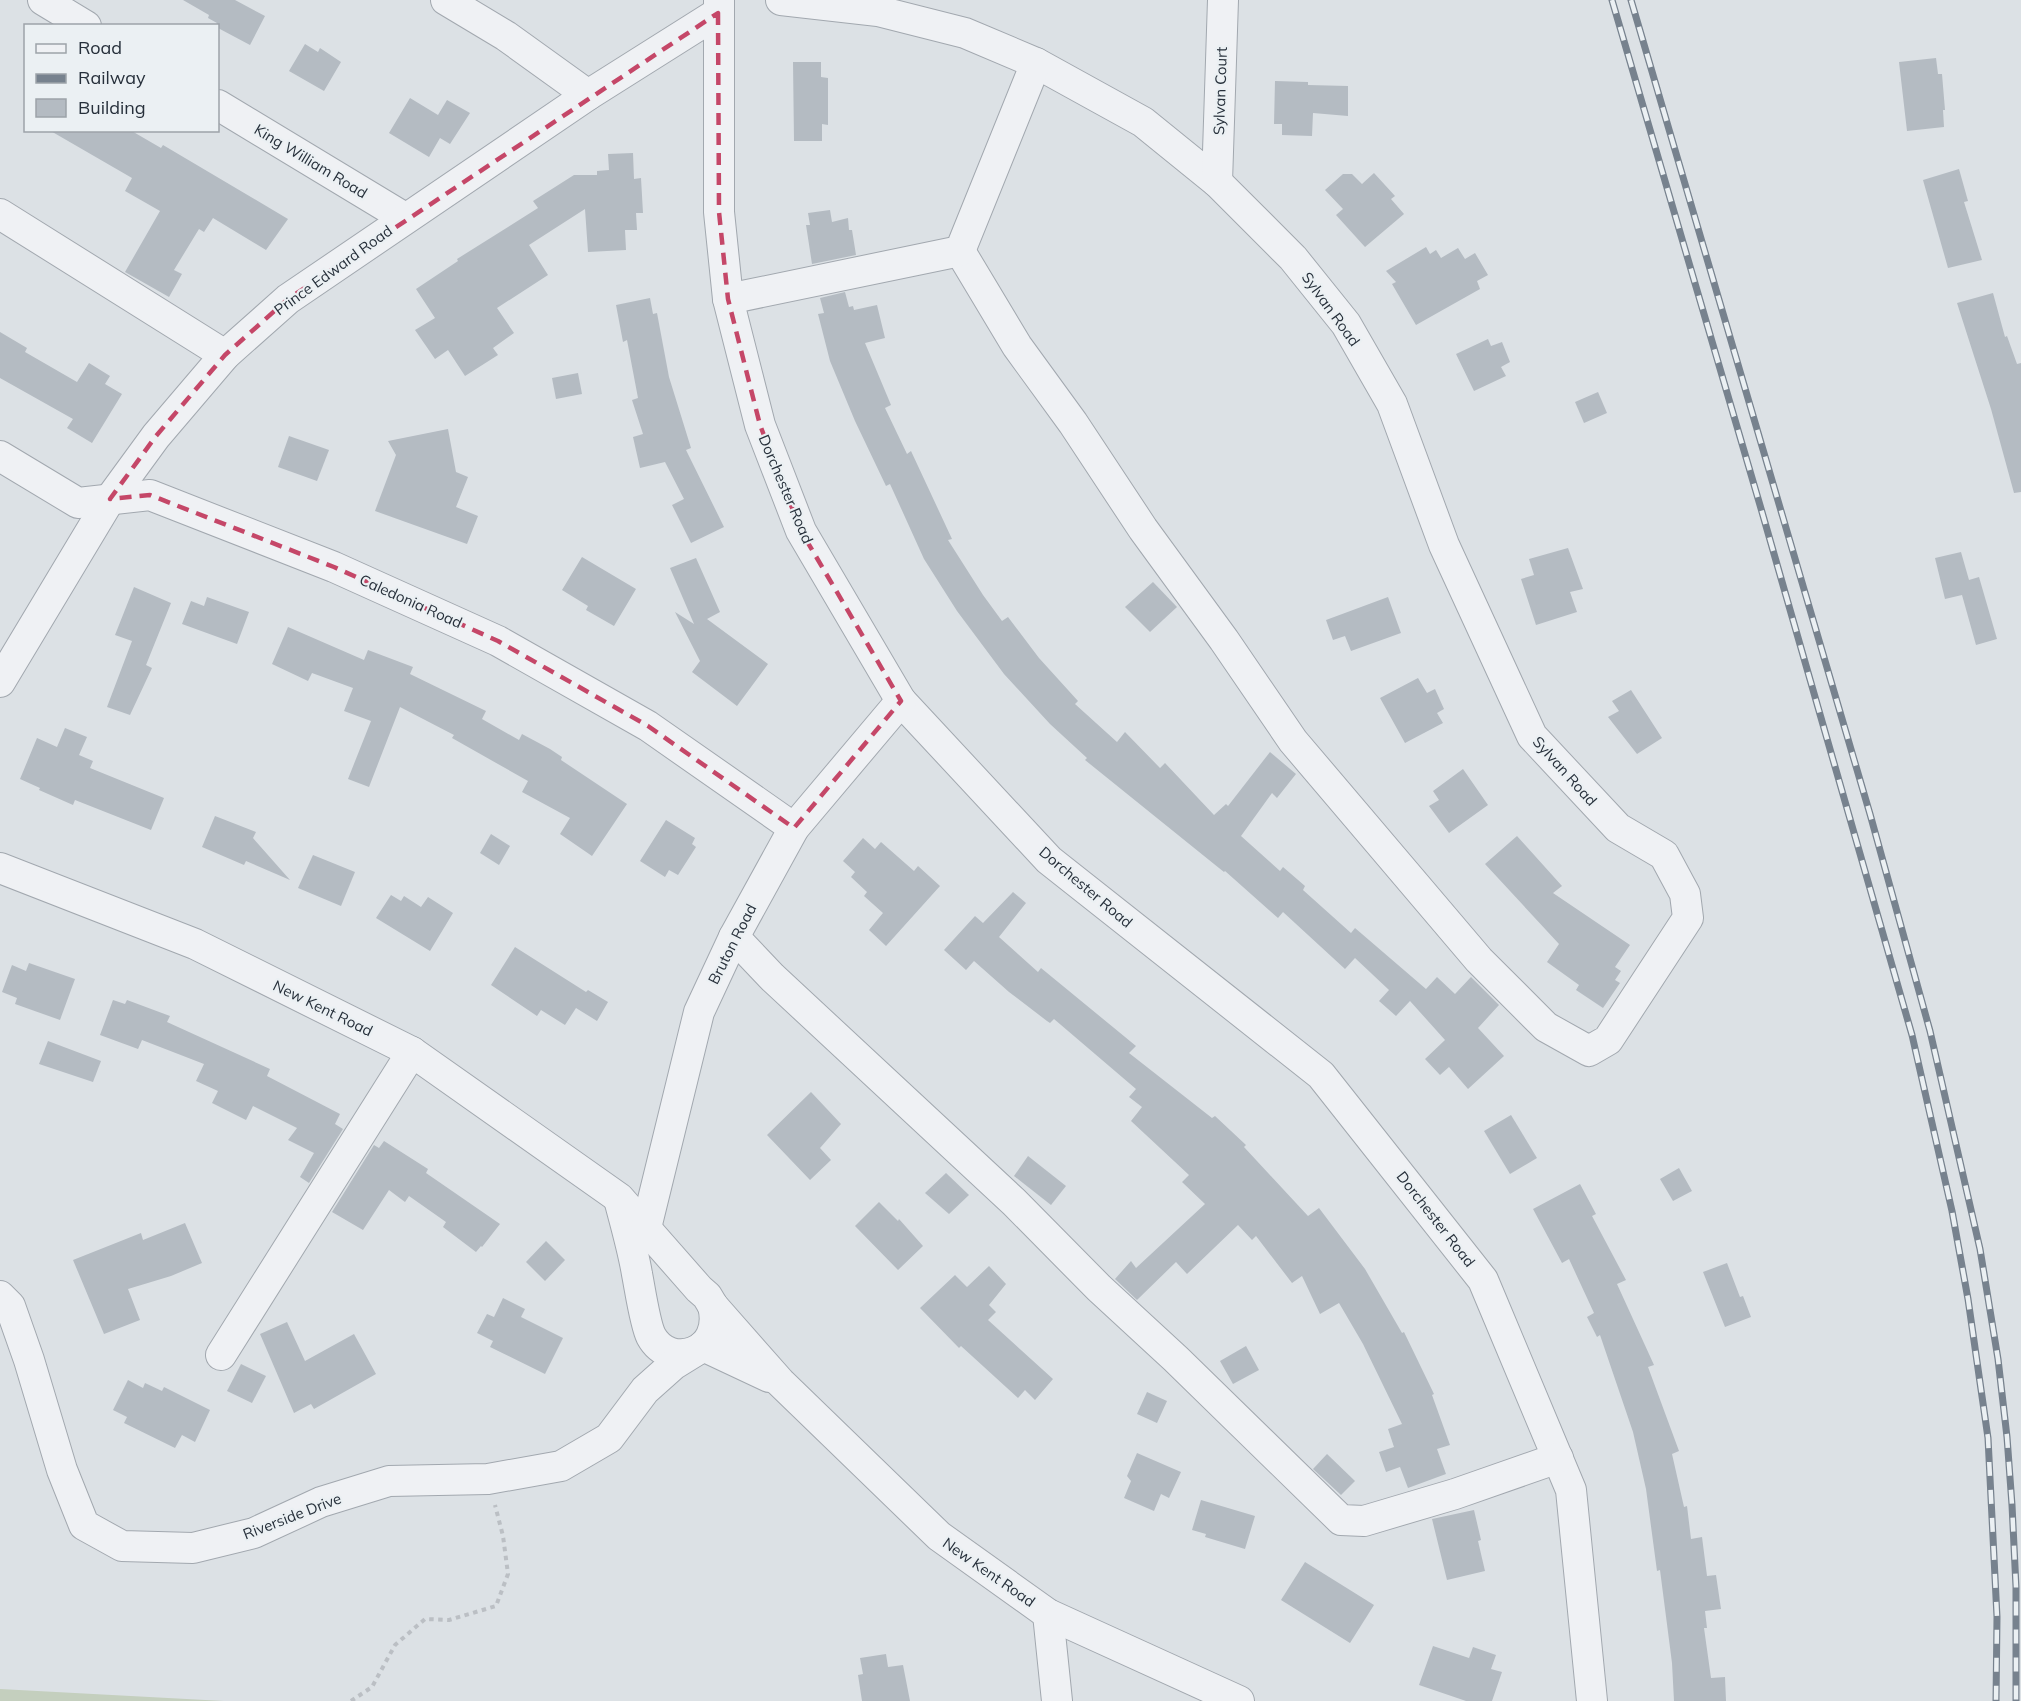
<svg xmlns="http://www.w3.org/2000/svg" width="2021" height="1701" font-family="Mulish,sans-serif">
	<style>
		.green { fill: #c4cfbe }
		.building { fill: #b4bbc2 }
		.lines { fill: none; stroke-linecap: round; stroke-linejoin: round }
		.minor-casing { stroke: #a2a8af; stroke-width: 32 }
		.path { stroke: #bbbfc4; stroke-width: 4; stroke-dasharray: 4.5 4.5; stroke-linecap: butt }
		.minor { stroke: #eff1f4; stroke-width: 30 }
		.rail-casing { stroke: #77828e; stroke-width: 7 }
		.rail { stroke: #ebf0f3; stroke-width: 4.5; stroke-dasharray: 14; stroke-linecap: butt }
		.marked { fill: none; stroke: #c54768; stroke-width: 4.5; stroke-dasharray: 12 8; stroke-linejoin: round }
		.labels { text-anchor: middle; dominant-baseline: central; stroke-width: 4.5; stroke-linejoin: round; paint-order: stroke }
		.street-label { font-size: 15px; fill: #27303b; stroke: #ebf0f3 }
	</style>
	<rect width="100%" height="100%" fill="#dce1e5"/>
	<path class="green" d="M0 1689 224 1701H0Z"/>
	<g class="building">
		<path d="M183 0H235L265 16 250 45 218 28V26H215L217 23 208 18 209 15Z"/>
		<path d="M305 44 318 52 320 48 341 62 324 91 289 71Z"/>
		<path d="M1936 58 1938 74H1942L1945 110H1943L1944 127 1907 131 1899 62Z"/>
		<path d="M793 62H821V77L828 78V125L822 124V141H794Z"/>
		<path d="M1275 81 1308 82V85L1348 86V116L1313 113 1312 136 1282 135V124H1274Z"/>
		<path d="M410 98 438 115 447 100 470 113 450 144 440 138 429 157 389 133Z"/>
		<path d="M49 130H130L161 148 163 145 288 219 266 250 213 218 204 232 199 229 174 270 182 274 169 297 125 272 160 211 125 191 132 178Z"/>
		<path d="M633 153 634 179 641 178 643 213H636L637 230H625L626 250 588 252 585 209 529 245 548 275 497 308 514 333 493 348 498 355 465 376 448 350 435 359 415 330 435 318 416 289 458 261 457 259 538 208 533 201 574 175H597V171L609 170 608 154Z"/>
		<path d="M1959 169 1968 201 1964 202 1982 260 1948 268 1923 180Z"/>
		<path d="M1374 173 1395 196 1391 199 1404 214 1365 247 1336 215 1343 209 1325 190 1343 174H1352L1362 184Z"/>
		<path d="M830 210 832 222 848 218 849 230H852L856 255 812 264 806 225H810L808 213Z"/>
		<path d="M1426 247 1430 254 1436 250 1441 258 1458 248 1465 259 1475 253 1488 275 1477 281 1480 289 1416 325 1392 284 1396 282 1386 271Z"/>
		<path d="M845 292 849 307 853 306 854 310 877 305 885 338 865 343 891 405 885 408 907 454 911 451 952 539 948 540 983 595 1002 621 1008 617 1039 658 1078 701 1075 704 1117 742 1125 732 1160 768 1165 763 1214 815 1226 804 1228 806 1270 752 1296 774 1277 798 1272 793 1241 836 1280 871 1283 867 1305 886 1303 890 1351 933 1355 928 1426 989 1437 977 1455 994 1471 977 1499 1005 1478 1028 1504 1056 1468 1089 1449 1067 1440 1075 1425 1059 1445 1040 1410 1001 1396 1016 1379 1001 1389 990 1355 958 1345 969 1283 912 1278 918 1225 871 1224 872 1214 864 1085 760 1087 758 1050 724 1004 674 957 611 924 559 890 484 886 486 855 421 830 361 818 314 824 313 820 298Z"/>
		<path d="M1993 293 2005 337 2007 336 2017 364 2021 363V492L2014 493 1991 409 1957 303Z"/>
		<path d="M650 298 653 314 657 313 669 377 691 448 686 450 724 527 691 543 672 505 684 499 665 462 640 468 633 437 643 434 632 400 638 398 627 340 623 342 616 305Z"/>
		<path d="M0 332 27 348 25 352 77 382 89 363 110 376 105 384 122 394 92 443 67 428 73 419 0 378Z"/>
		<path d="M1488 339 1491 346 1502 342 1510 362 1501 367 1506 376 1474 391 1456 354Z"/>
		<path d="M578 373 582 394 556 399 552 378Z"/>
		<path d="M1598 392 1607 413 1584 423 1575 402Z"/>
		<path d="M448 429 456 472 468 477 456 507 478 516 467 544 375 511 396 455 388 441Z"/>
		<path d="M289 436 329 450 317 481 278 467Z"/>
		<path d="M1568 548 1583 589 1570 592 1577 612 1536 625 1521 579 1534 575 1529 559Z"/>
		<path d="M1961 552 1969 580 1979 577 1997 639 1976 645 1962 595 1945 599 1935 558Z"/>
		<path d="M582 557 636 589 614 626 586 610 588 606 562 590Z"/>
		<path d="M696 558 720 612 707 619 768 664 737 706 692 672 700 661 675 612 694 624 670 568Z"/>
		<path d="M1153 582 1177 607 1150 632 1125 607Z"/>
		<path d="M134 587 171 603 146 665 152 668 130 715 107 707 132 641 115 635Z"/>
		<path d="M207 597 249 612 237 644 182 624 191 601 204 606Z"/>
		<path d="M1388 597 1401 633 1351 651 1345 636 1333 640 1326 620Z"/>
		<path d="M288 627 364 660 368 650 413 667 410 674 486 711 482 719 519 740 522 734 550 749 562 757 561 760 627 804 592 856 560 834 570 818 522 792 528 781 452 738 454 735 400 707 369 787 348 779 371 721 344 711 353 688 312 673 308 681 272 664Z"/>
		<path d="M1418 678 1427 693 1435 689 1444 709 1437 713 1443 723 1405 743 1380 698Z"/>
		<path d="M1631 690 1662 738 1637 754 1608 717 1619 711 1612 701Z"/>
		<path d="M65 728 87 737 79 755 93 761 90 768 164 798 151 830 75 800 73 805 39 790 40 788 20 779 37 738 57 747Z"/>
		<path d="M1463 769 1488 805 1449 833 1429 806 1439 800 1433 791Z"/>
		<path d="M215 816 256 832 253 838 290 880 246 861 244 865 202 847Z"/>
		<path d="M666 820 695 838 692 844 696 847 678 875 669 870 665 877 640 861Z"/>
		<path d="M491 834 510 846 499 865 480 853Z"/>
		<path d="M1517 836 1562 886 1553 893 1630 945 1615 967 1621 971 1615 980 1620 983 1603 1008 1576 990 1579 985 1547 962 1559 944 1485 864Z"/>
		<path d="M863 838 875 849 881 842 914 871 918 866 940 886 886 946 869 930 883 913 864 896 867 892 851 877 855 872 843 861Z"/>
		<path d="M313 855 355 872 341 906 298 888Z"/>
		<path d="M1013 892 1026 903 999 937 1038 972 1041 968 1136 1046 1129 1053 1212 1118 1215 1116 1246 1145 1244 1147 1308 1216 1319 1208 1365 1269 1402 1333 1404 1332 1434 1394 1432 1395 1450 1445 1437 1449 1446 1474 1408 1488 1400 1467 1386 1472 1379 1452 1394 1447 1388 1429 1402 1424 1363 1344 1339 1303 1320 1314 1302 1276 1292 1283 1256 1236 1252 1240 1238 1225 1187 1274 1176 1262 1137 1300 1115 1279 1131 1261 1136 1268 1205 1204 1182 1182 1189 1175 1131 1121 1142 1107 1129 1097 1136 1089 1054 1019 1050 1023 1047 1021 1009 992 974 961 966 970 944 950 975 916 983 923Z"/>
		<path d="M391 895 401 901 404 896 421 907 428 897 453 913 430 951 376 918Z"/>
		<path d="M515 947 586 992 588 990 608 1002 597 1021 576 1008 565 1025 541 1010 537 1016 491 985Z"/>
		<path d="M29 963 75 979 60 1020 15 1004 17 998 2 992 12 965 26 971Z"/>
		<path d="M113 1000 125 1004 127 1000 170 1016 167 1022 270 1069 267 1076 340 1114 335 1124 343 1129 309 1183 300 1177 314 1153 288 1140 297 1128 253 1106 246 1120 212 1103 218 1091 196 1081 204 1064 142 1040 138 1049 100 1035Z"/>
		<path d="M48 1041 101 1061 93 1082 39 1064Z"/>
		<path d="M811 1092 841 1124 820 1148 831 1160 810 1180 767 1135Z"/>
		<path d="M1511 1115 1537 1158 1510 1174 1484 1131Z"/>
		<path d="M384 1141 428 1169 426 1173 500 1224 482 1247 481 1246 476 1252 443 1227 446 1222 409 1196 405 1202 389 1190 363 1230 332 1212 374 1145 379 1148Z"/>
		<path d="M1028 1156 1066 1186 1051 1205 1014 1176Z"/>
		<path d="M1679 1168 1692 1191 1673 1201 1660 1179Z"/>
		<path d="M946 1173 969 1195 949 1214 925 1193Z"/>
		<path d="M1580 1184 1596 1214 1592 1216 1626 1280 1617 1284 1654 1365 1648 1367 1679 1451 1672 1454 1684 1507 1687 1506 1691 1539 1702 1537 1707 1576 1716 1575 1721 1609 1705 1611 1707 1628H1704L1711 1678 1725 1677 1726 1701H1674L1672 1663 1660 1570 1657 1571 1646 1489 1633 1432 1600 1335 1597 1337 1587 1317 1594 1313 1569 1259 1562 1263 1533 1209Z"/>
		<path d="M879 1202 898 1221 899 1219 923 1246 898 1270 855 1226Z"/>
		<path d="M185 1223 202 1263 171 1276 128 1289 140 1320 104 1334 73 1260 141 1233 143 1240Z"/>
		<path d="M546 1241 565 1260 545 1281 526 1262Z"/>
		<path d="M1727 1263 1740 1297 1743 1296 1751 1317 1725 1327 1703 1272Z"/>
		<path d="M989 1266 1006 1284 989 1305 996 1312 988 1320 1053 1379 1035 1400 1025 1390 1018 1398 961 1346 959 1348 920 1308 955 1275 967 1287Z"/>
		<path d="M503 1298 525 1309 521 1317 563 1338 545 1374 490 1347 493 1341 477 1333 487 1314 494 1317Z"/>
		<path d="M287 1322 305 1361 354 1334 376 1374 314 1409 311 1404 294 1413 260 1334Z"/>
		<path d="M1246 1346 1259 1370 1233 1384 1220 1361Z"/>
		<path d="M241 1364 266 1376 252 1403 227 1391Z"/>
		<path d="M128 1380 143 1388 145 1383 162 1391 164 1387 210 1410 195 1442 182 1435 175 1448 124 1423 127 1417 113 1410Z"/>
		<path d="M1147 1392 1167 1401 1157 1423 1137 1414Z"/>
		<path d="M1137 1453 1181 1472 1169 1498 1161 1494 1154 1511 1124 1498 1131 1481 1127 1476Z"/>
		<path d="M1327 1454 1355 1481 1341 1495 1313 1469Z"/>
		<path d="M1201 1500 1255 1516 1245 1549 1205 1537 1206 1534 1192 1530Z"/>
		<path d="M1474 1510 1481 1540 1478 1541 1485 1571 1447 1580 1432 1519Z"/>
		<path d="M1305 1562 1374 1605 1350 1643 1281 1600Z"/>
		<path d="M1433 1646 1469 1658 1473 1647 1496 1655 1491 1669 1502 1672 1492 1701H1466L1419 1685Z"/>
		<path d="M886 1654 888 1667 903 1665 910 1701H862L858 1675 863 1674 860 1658Z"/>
	</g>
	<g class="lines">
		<defs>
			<g id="minor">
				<path d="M43 0 86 26"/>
				<path d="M446 0 506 36 588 95"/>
				<path d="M719 0V212L728 299 760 425 801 531 901 701 1049 860 1321 1075 1483 1280 1571 1490 1592 1701"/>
				<path d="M781 0 878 11 965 33 1036 63 1143 122 1217 182 1293 258 1346 324 1392 404 1444 545 1532 736 1618 828 1664 855 1685 894 1688 918 1608 1040 1589 1051 1546 1027 1479 960 1293 741 1224 640 1143 529 1073 423 1017 346 960 251"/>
				<path d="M218 105 405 218"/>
				<path d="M1217 182 1223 0"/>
				<path d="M0 214 225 355"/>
				<path d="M728 299 960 251 1036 63"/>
				<path d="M0 456 78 503 150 495 334 567 498 641 648 726 794 828"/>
				<path d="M0 682 110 499 156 436 225 355 288 299 588 95 718 13"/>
				<path d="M0 868 195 944 412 1052 619 1198 699 1289 707 1296 713 1306 780 1382 939 1536 1048 1614 1239 1701"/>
				<path d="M734 937 772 977 1014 1202 1099 1288 1176 1359 1341 1520 1364 1521 1455 1494 1558 1458"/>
				<path d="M620 1203C626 1226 633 1250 637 1274 640 1289 645 1324 651 1336 670 1371 725 1353 713 1306"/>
				<path d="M646 1228 699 1012 734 937 794 828 901 701"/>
				<path d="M0 1296 10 1306 29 1360 62 1470 84 1525 122 1546 193 1548 254 1533 321 1502 389 1481 488 1479 561 1466 609 1438 645 1390 673 1365 694 1352"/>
				<path d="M703 1346 769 1377"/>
				<path d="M221 1355 412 1052"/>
				<path d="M1048 1614 1057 1701"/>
			</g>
		</defs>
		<use href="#minor" class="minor-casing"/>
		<path class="path" d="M351 1701 372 1687 395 1645 425 1619 449 1620 496 1606 508 1574 503 1536 495 1505"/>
		<use href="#minor" class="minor"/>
		<defs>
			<g id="rail">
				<path d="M1612 0 1762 512 1912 1035 1952 1211 1968 1299 1988 1438 1997 1617 1996 1701"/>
				<path d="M1631 0 1870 814 1930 1031 1980 1249 1998 1359 2007 1437 2012 1505 2016 1587V1701"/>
			</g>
		</defs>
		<use href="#rail" class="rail-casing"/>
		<use href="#rail" class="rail"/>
	</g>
	<path class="marked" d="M718 13 719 212 728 299 760 425 801 531 901 701 794 828 648 726 498 641 334 567 150 495 110 499 156 436 225 355 288 299Z"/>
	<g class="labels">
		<g class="street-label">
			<text transform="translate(1220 91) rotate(-88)">Sylvan Court</text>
			<text transform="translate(311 161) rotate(31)">King William Road</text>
			<text transform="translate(333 270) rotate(-36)">Prince Edward Road</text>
			<text transform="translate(1331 309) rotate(54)">Sylvan Road</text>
			<text transform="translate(786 489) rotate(67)">Dorchester Road</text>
			<text transform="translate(411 601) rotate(24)">Caledonia Road</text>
			<text transform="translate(1565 771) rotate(48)">Sylvan Road</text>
			<text transform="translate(1086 887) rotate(40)">Dorchester Road</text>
			<text transform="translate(732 944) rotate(-63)">Bruton Road</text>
			<text transform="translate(323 1008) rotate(26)">New Kent Road</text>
			<text transform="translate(1436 1219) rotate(52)">Dorchester Road</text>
			<text transform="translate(292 1516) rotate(-21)">Riverside Drive</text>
			<text transform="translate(989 1572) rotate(35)">New Kent Road</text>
		</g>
	</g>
	<rect x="24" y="24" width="195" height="108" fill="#ebf0f3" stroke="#9da3a9" stroke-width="1.5"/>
	<rect x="36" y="44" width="30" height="9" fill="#eff1f4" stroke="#9da3a9" stroke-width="1.5"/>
	<text x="78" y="54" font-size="18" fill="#27303b">Road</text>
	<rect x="36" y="74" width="30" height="9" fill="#77828e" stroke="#9da3a9" stroke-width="1.5"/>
	<text x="78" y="84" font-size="18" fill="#27303b">Railway</text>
	<rect x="36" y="99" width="30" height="18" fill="#b4bbc2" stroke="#9da3a9" stroke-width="1.5"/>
	<text x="78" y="114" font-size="18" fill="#27303b">Building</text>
</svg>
